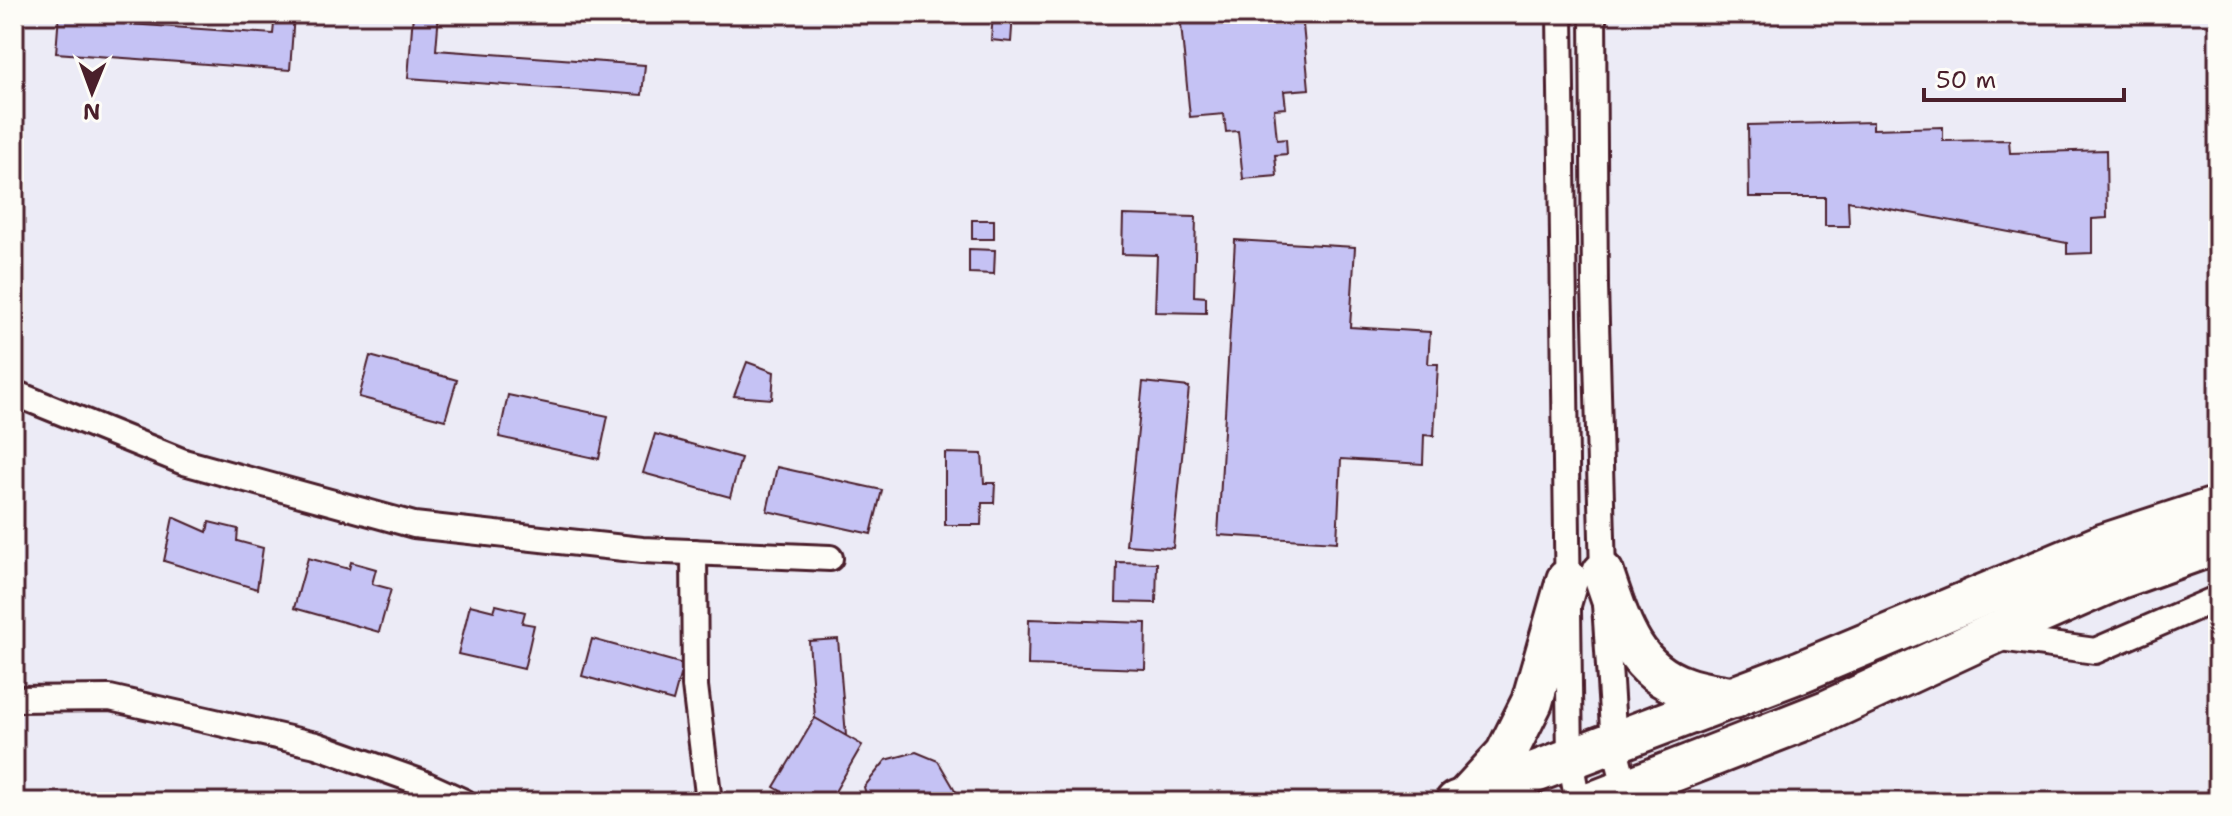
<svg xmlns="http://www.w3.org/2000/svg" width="2232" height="816" font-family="'Shantell Sans',sans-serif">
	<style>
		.building { fill: #c5c2f4; stroke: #4a1f2b; stroke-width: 2 }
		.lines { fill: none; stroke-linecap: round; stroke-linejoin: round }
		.street-casing { stroke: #4a1f2b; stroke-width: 30 }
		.primary-casing { stroke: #4a1f2b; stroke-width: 46 }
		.street { stroke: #fdfcf7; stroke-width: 24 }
		.primary { stroke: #fdfcf7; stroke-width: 40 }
	</style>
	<rect width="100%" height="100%" fill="#ecebf6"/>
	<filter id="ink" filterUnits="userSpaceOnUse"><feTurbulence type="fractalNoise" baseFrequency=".0125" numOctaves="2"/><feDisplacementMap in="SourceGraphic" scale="16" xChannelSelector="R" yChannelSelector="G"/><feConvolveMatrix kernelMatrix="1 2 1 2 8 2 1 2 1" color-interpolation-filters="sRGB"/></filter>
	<g filter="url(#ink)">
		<g class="building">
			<path d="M59 14H103L102 22 273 34 275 14H294L290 70 56 53Z"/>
			<path d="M413 14H439L436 50 645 65 642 95 408 78Z"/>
			<path d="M627 14H653L652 19 627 17Z"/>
			<path d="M993 14H1013L1011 42 991 40Z"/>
			<path d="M1180 14H1302L1309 89 1284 91 1286 108 1274 109 1277 140 1286 139 1287 154 1275 155 1277 176 1243 179 1238 131 1226 132 1224 114 1190 117Z"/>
			<path d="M1873 122V129L1943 127V141L2009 140 2010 153 2106 150 2107 218 2092 219V253L2067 254V243L1848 201 1849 226H1825V197H1749L1748 125Z"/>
			<path d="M1123 215 1196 217 1194 296 1206 297V313L1155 312 1157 255 1122 254Z"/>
			<rect x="972" y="220" width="22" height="19"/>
			<path d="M1235 240 1355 247 1350 327 1430 332 1428 364H1438L1434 436 1424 435 1423 464 1341 459 1337 542 1218 535Z"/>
			<path d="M969 249 995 250 994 274 969 273Z"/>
			<path d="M370 356 457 380 445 420 359 397Z"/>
			<path d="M747 362 774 372 772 399 734 396Z"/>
			<path d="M1143 382 1189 387 1173 548 1126 545Z"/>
			<path d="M508 395 608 416 599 459 499 437Z"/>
			<path d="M655 434 741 458 730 497 643 473Z"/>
			<path d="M945 453 982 454 984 483H995L994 503H982L981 525H945Z"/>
			<path d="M777 467 882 490 871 534 767 511Z"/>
			<path d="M173 517 207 532 209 522 238 529 237 541 263 548 257 589 164 561Z"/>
			<path d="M308 558 349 569 351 562 376 569 372 584 391 589 379 632 294 608Z"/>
			<path d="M1117 562 1157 563 1156 603 1116 602Z"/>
			<path d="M470 605 494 611 496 605 525 612 522 623 534 625 524 669 458 654Z"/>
			<path d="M1029 619 1146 623 1145 669 1028 665Z"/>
			<path d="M592 639 683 664 673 701 582 676Z"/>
			<path d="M838 639 846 736 815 718 809 641Z"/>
			<path d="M815 718 862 745 829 802H800L774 787Z"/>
			<path d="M916 752 938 761 962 802H868L864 787 886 760Z"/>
		</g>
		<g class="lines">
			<defs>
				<g id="street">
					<path d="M1560 14 1570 760 1578 802"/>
					<path d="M1593 14 1595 286 1603 573 1614 744 1626 790"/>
					<path d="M14 393 184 462 414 525 642 550 830 558"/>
					<path d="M694 552 695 686 709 802"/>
					<path d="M1993 637 2095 651 2218 598"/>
					<path d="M14 699 110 698 316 745 420 782 464 802"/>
				</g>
				<g id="primary">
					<path d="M1603 573C1619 619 1632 670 1684 687 1699 693 1717 694 1734 698"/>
					<path d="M1469 794 1506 754 1532 702 1567 580"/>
					<path d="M1456 802 1802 671 2105 544 2218 507"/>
					<path d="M1594 802 1827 711 1986 637 2120 578 2218 543"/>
				</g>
			</defs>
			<use href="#street" class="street-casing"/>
			<use href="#primary" class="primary-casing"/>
			<use href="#street" class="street"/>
			<use href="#primary" class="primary"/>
		</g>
	</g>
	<rect width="2232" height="816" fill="none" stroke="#fdfcf7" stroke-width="48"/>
	<rect x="24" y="24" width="2184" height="768" fill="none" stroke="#4a1f2b" stroke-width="3" filter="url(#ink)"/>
	<g transform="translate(92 92) rotate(181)" stroke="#fdfcf7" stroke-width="6" paint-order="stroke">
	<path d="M0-6L14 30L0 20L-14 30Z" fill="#4a1f2b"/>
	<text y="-12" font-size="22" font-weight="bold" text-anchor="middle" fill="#4a1f2b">N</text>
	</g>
	<path d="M1924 88v12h200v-12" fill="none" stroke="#4a1f2b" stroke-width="4"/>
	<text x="1936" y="88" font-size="24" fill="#4a1f2b" stroke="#fdfcf7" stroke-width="6" paint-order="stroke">50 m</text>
</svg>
